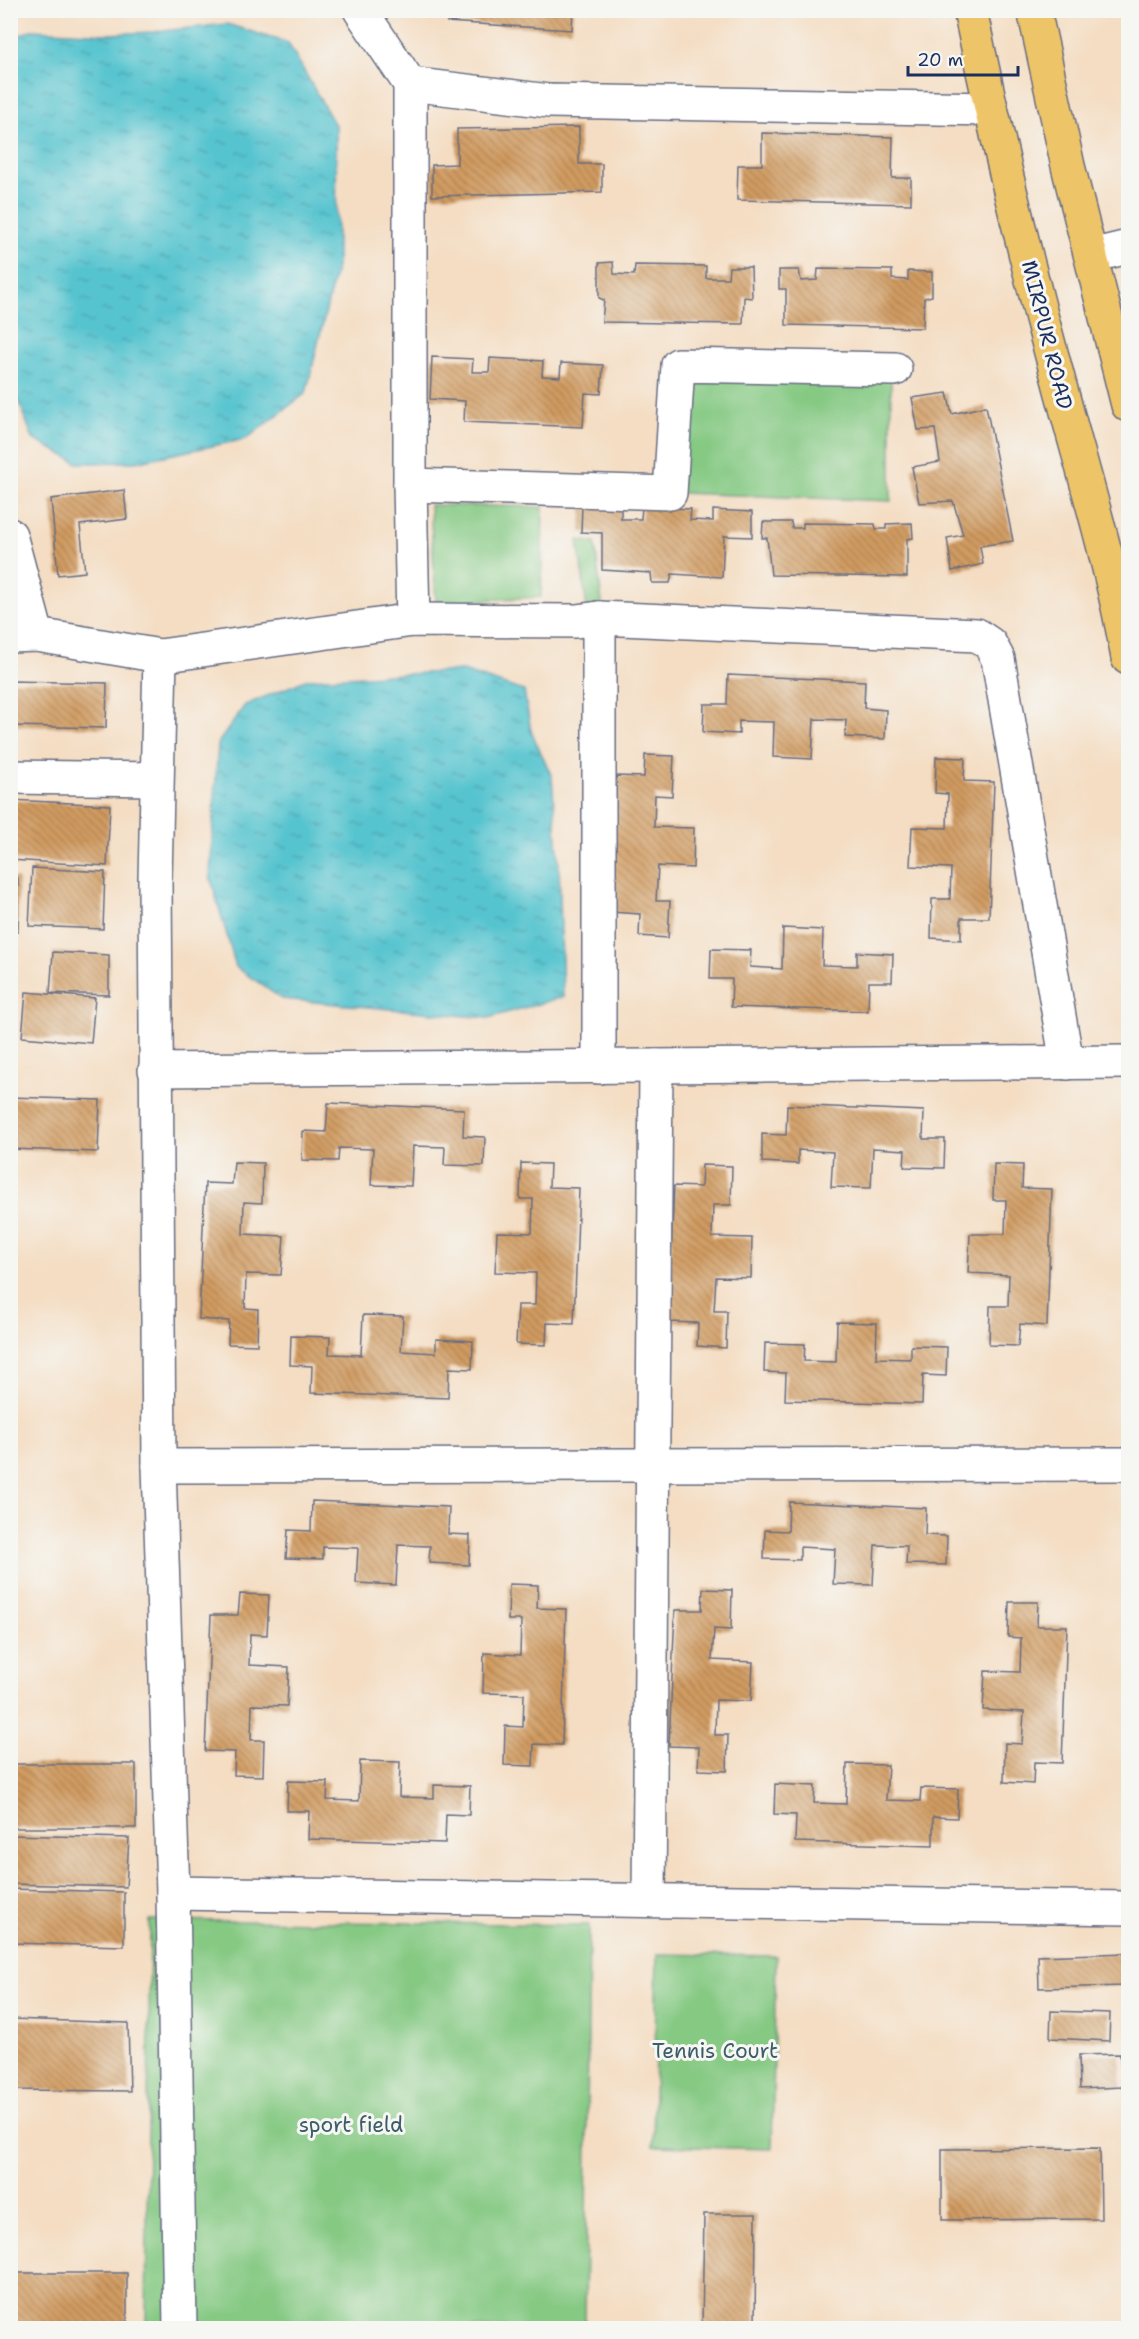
<svg xmlns="http://www.w3.org/2000/svg" width="1139" height="2339" font-family="'Shantell Sans',sans-serif">
	<style>
		.green { fill: #85c983; stroke: #507c70; stroke-width: 1.5 }
		.water { fill: url(#water-ripples); stroke: #397a96; stroke-width: 1.5 }
		.building { fill: url(#building-back-hatch) }
		.lines { fill: none; stroke-linecap: round; stroke-linejoin: round }
		.minor-casing { stroke: #676c81; stroke-width: 36 }
		.major-casing { stroke: #676c81; stroke-width: 36 }
		.minor { stroke: #fff; stroke-width: 33 }
		.major { stroke: #eec469; stroke-width: 33 }
		.labels { text-anchor: middle; dominant-baseline: central; stroke-width: 6; stroke-linejoin: round; paint-order: stroke }
		.street-label { font-size: 21px; fill: #1b2f5e; stroke: #f6f6f2 }
		.park-label { font-size: 21px; fill: #3b5d69; stroke: #f6f6f2 }
	</style>
	<defs>
		<pattern id="water-ripples" width="26" height="14" patternUnits="userSpaceOnUse" patternTransform="scale(1.5)"><rect width="26" height="14" fill="#57c4cf"/><path d="M2 4q2-2 4 0t4 0M15 11q2-2 4 0t4 0" fill="none" stroke="#47a0ab"/></pattern>
		<pattern id="building-back-hatch" width="6" height="6" patternUnits="userSpaceOnUse" patternTransform="scale(1.5)"><rect width="6" height="6" fill="#d19b60"/><path d="M-1 5l2 2M0 0l6 6M5-1l2 2" fill="none" stroke="#a97f52"/></pattern>
	</defs>
	<rect width="100%" height="100%" fill="#f6f6f2"/>
	<filter id="ink" filterUnits="userSpaceOnUse"><feTurbulence type="fractalNoise" baseFrequency=".0167" numOctaves="2"/><feDisplacementMap in="SourceGraphic" scale="12" xChannelSelector="R" yChannelSelector="G"/><feConvolveMatrix kernelMatrix="1 2 1 2 8 2 1 2 1" color-interpolation-filters="sRGB"/></filter>
	<filter id="wash" filterUnits="userSpaceOnUse"><feTurbulence type="fractalNoise" baseFrequency=".008" numOctaves="4" result="noise"/><feDisplacementMap in="SourceGraphic" scale="24" xChannelSelector="R" yChannelSelector="G"/><feGaussianBlur stdDeviation="1.35" result="paint"/><feColorMatrix in="noise" values="0 0 0 0 0 0 0 0 0 0 0 0 0 0 0 0 0 1.4 0 .05"/><feComposite in="paint" operator="in"/></filter>
	<g filter="url(#wash)">
		<rect width="100%" height="100%" fill="#f4ddc2"/>
		<g class="green">
			<path d="M686 372 891 376V501L680 493Z"/>
			<path d="M430 505 543 507 541 597 436 602Z"/>
			<path d="M578 540 595 543 602 603 587 609Z"/>
			<path d="M150 1920 589 1925 585 2328H146Z"/>
			<path d="M657 1954 776 1956 772 2149 653 2146Z"/>
		</g>
		<g class="water">
			<path d="M227 24 288 43 336 127 337 265 306 393 246 439 135 462 78 463 33 439 11 380V39L31 30 108 34 153 32Z"/>
			<path d="M463 671 524 691 531 731 552 777 559 863 563 997 488 1018 282 999 236 967 210 876 218 743 245 705 308 679Z"/>
		</g>
		<g id="blocks">
			<g class="building">
				<path d="M448 10H573L572 30 447 22Z"/>
				<path d="M579 127V164H602V192L432 196V165L457 164V129Z"/>
				<path d="M762 133 893 137 892 178H911V204L737 200 738 165H762Z"/>
				<path d="M613 262 614 274 634 275 635 265 706 266V278H728L729 267H751L752 298 744 297 743 324 602 322 604 300 599 298V263Z"/>
				<path d="M818 269 892 270V279L908 280V271L932 272V296L924 298 923 328 786 325V289H779V270H799L801 281 817 280Z"/>
				<path d="M432 357 473 359 472 372H489L490 358 543 361 542 376 560 377 561 363 603 365 601 394 585 393 583 427 464 422 465 401 430 399Z"/>
				<path d="M947 393 952 414 986 406 1013 541 980 546 983 564 952 571 947 538 963 535 953 501 919 503 912 467 940 462 935 429 918 430 912 398Z"/>
				<path d="M124 490 127 519 80 525 85 572 58 575 51 499Z"/>
				<path d="M582 506 621 507V519H641L642 507 691 509 690 520 713 521V510L752 512V537L724 536 722 577 672 574 670 583H652L651 573 602 570V533L581 532Z"/>
				<path d="M763 522H791L792 528H803V523L875 524 876 529H886V524L912 523 913 538 907 539V577L771 575 767 538H762Z"/>
				<path d="M728 675 865 681 864 708 886 710 885 739 845 737 846 720 814 719 812 759 773 757 774 722 739 721V734L703 732 704 704H727Z"/>
				<path d="M10 681 107 683 106 728 10 726Z"/>
				<path d="M645 755 674 756 672 796 655 795 654 827 694 828 693 868 658 866 656 901H670L668 938 639 936 640 914 611 912 616 776 644 777Z"/>
				<path d="M936 757 965 758 964 781 994 782 989 918H961V940L931 938 932 899H950L951 868 910 866 912 827 947 828 948 794 935 793Z"/>
				<path d="M10 800 110 805 107 866 10 860Z"/>
				<path d="M32 868 105 872 103 929 29 926Z"/>
				<rect x="10" y="878" width="8" height="54"/>
				<path d="M783 928 823 930 822 965 857 966V952L893 954 892 982H869L868 1011 731 1007 732 979H710L711 949 751 950 750 967 782 969Z"/>
				<path d="M53 952 109 955V995L50 993Z"/>
				<path d="M26 992 95 998 91 1043 22 1037Z"/>
				<path d="M10 1097 100 1100 98 1152 10 1149Z"/>
				<path d="M328 1103 464 1109 463 1136 485 1137 484 1166 444 1165 445 1147 413 1146 411 1186 371 1185 373 1149 339 1148 338 1161 302 1160 303 1131 326 1132Z"/>
				<path d="M787 1105 924 1111 923 1139H945L944 1168 904 1167 905 1150 873 1148 871 1188 831 1187 833 1152 798 1150V1164L762 1162V1134L786 1135Z"/>
				<path d="M234 1162 263 1163 262 1203 244 1202 243 1234 284 1236 281 1275 246 1274 245 1308 258 1309 257 1345 228 1344 229 1321 199 1319 205 1183 232 1184Z"/>
				<path d="M521 1163 550 1164 549 1187 579 1188 574 1324 547 1323 546 1345 516 1344 518 1305H535L536 1273 495 1272 497 1232 532 1233 533 1199H520Z"/>
				<path d="M994 1164 1023 1165 1022 1188 1052 1189 1047 1326 1020 1324 1018 1346 989 1345 990 1306H1008L1009 1275 968 1273 970 1234H1005L1006 1200H993Z"/>
				<path d="M702 1165 732 1166 731 1205H713L712 1237 752 1238 751 1278 716 1277 714 1311H727L726 1348 697 1346 698 1323 668 1322 674 1186 701 1187Z"/>
				<path d="M363 1315 403 1316 401 1351 436 1353V1339L473 1341 472 1369 449 1368 448 1398 311 1393 312 1366 290 1365 291 1336 330 1337 329 1354 361 1355Z"/>
				<path d="M837 1322 877 1323 876 1358 911 1359V1346L947 1347 946 1376 923 1375 922 1404 785 1400 786 1373 764 1372 765 1343 805 1344 804 1361 836 1362Z"/>
				<path d="M312 1501 449 1507 448 1534 470 1535 469 1565 429 1563 430 1546 398 1545 396 1585 356 1583 358 1548 323 1547V1559L286 1558 288 1530 311 1531Z"/>
				<path d="M789 1502 926 1508 925 1535 947 1536 946 1565 906 1564 907 1546 875 1545 873 1585 833 1584 835 1549 800 1547V1560L764 1559 765 1530 788 1531Z"/>
				<path d="M509 1584 538 1585 537 1608 566 1609 562 1745 534 1744 533 1766 504 1765 505 1726 523 1727 524 1694 483 1693 484 1653 520 1655 521 1620H508Z"/>
				<path d="M703 1589 732 1590 731 1630 714 1629 712 1660 753 1662 751 1701 716 1700 715 1735H728L727 1771 698 1770 699 1747 669 1746 675 1610H702Z"/>
				<path d="M240 1594 269 1595 267 1635 250 1634 249 1665 289 1667 287 1706 252 1705 251 1740H264L263 1776 234 1775 235 1752 205 1751 211 1615H238Z"/>
				<path d="M1009 1602H1038L1037 1626H1067L1062 1763 1034 1762 1033 1784 1004 1782 1005 1743 1022 1744 1024 1712 983 1710 985 1671 1020 1672 1021 1638 1008 1637Z"/>
				<path d="M360 1761 400 1762 399 1797 434 1798V1785L470 1786 469 1815 446 1814 445 1843 308 1839 309 1811H287L288 1781 328 1782 327 1800 359 1801Z"/>
				<rect x="10" y="1764" width="126" height="64"/>
				<path d="M847 1764 888 1765 886 1800 920 1801 921 1788 958 1789 957 1818 933 1817V1846L795 1842 796 1815 774 1814 775 1784 815 1786 814 1803 846 1804Z"/>
				<path d="M10 1835 129 1838 126 1887 10 1884Z"/>
				<path d="M10 1889 124 1892V1946L10 1943Z"/>
				<path d="M1128 1953V1986L1039 1988 1038 1956Z"/>
				<path d="M1051 2011 1110 2013 1109 2041 1050 2038Z"/>
				<path d="M10 2019 128 2023 130 2091 10 2090Z"/>
				<path d="M1120 2054 1122 2087 1080 2089 1079 2055Z"/>
				<path d="M1100 2148 1101 2219 942 2220V2149Z"/>
				<path d="M704 2214H756L755 2328H702Z"/>
				<rect x="10" y="2273" width="117" height="55"/>
			</g>
		</g>
	</g>
	<g filter="url(#ink)">
		<use href="#blocks" fill-opacity="0" stroke="#676c81" stroke-width="1.5"/>
		<g class="lines">
			<defs>
				<g id="minor">
					<path d="M360 10 410 84V485L413 620"/>
					<path d="M410 84 549 101 991 109"/>
					<path d="M1091 256 1128 247"/>
					<path d="M410 485 670 493 678 365 895 369"/>
					<path d="M10 535 37 635"/>
					<path d="M599 618V1067"/>
					<path d="M10 636 37 635 160 656 413 620 576 621 599 618 977 635 990 644 998 659 1067 1063"/>
					<path d="M160 656 155 880 159 1466 173 1893 180 2328"/>
					<path d="M10 777 156 779"/>
					<path d="M155 1070 1128 1062"/>
					<path d="M159 1466 1128 1464"/>
					<path d="M173 1893 1128 1908"/>
					<path d="M649 1900 656 1066"/>
				</g>
				<g id="major">
					<path d="M970 10C996 136 1026 262 1060 386 1084 476 1112 566 1128 658"/>
					<path d="M1034 10 1068 166 1128 405"/>
				</g>
			</defs>
			<use href="#minor" class="minor-casing"/>
			<use href="#major" class="major-casing"/>
			<use href="#minor" class="minor"/>
			<use href="#major" class="major"/>
		</g>
	</g>
	<g class="labels">
		<g class="street-label">
			<text transform="translate(1047 335) rotate(76)">MIRPUR ROAD</text>
		</g>
		<g class="park-label">
			<text x="715" y="2051">Tennis Court</text>
			<text x="351" y="2125">sport field</text>
		</g>
	</g>
	<rect width="1139" height="2339" fill="none" stroke="#f6f6f2" stroke-width="36"/>
	<path d="M908 66v9h110v-9" fill="none" stroke="#1b2f5e" stroke-width="3"/>
	<text x="917" y="66" font-size="18" fill="#1b2f5e" stroke="#f6f6f2" stroke-width="4.5" paint-order="stroke">20 m</text>
</svg>
